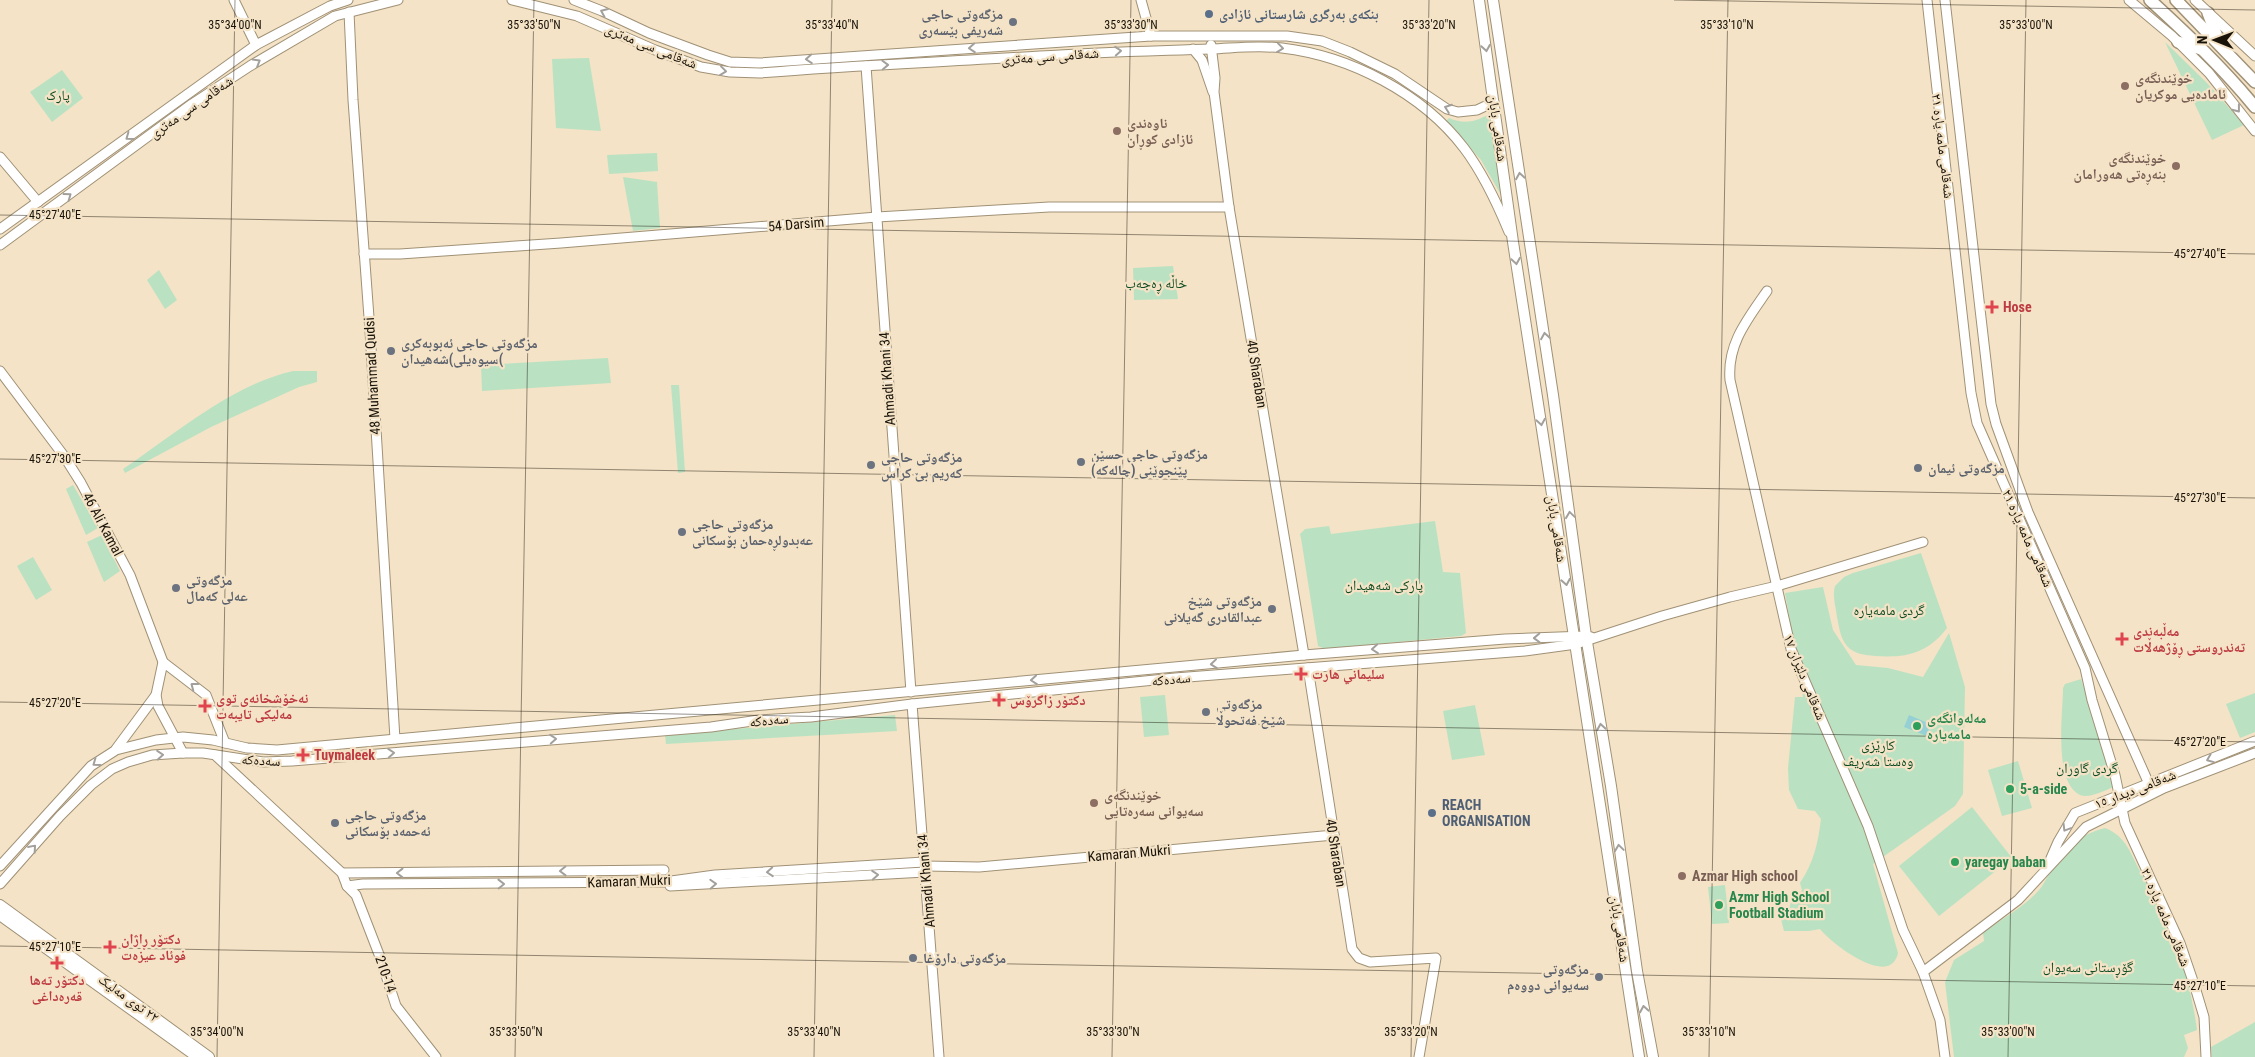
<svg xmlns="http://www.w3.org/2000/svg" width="2255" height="1057" font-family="'Roboto Condensed','Noto Naskh Arabic',sans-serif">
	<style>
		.green { fill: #bae2c2 }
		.water { fill: #94d0d4 }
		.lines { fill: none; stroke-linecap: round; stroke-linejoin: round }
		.secondary-casing { stroke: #a09176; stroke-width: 11 }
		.primary-casing { stroke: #a09176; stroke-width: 12 }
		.highway-casing { stroke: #a09176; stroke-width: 14 }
		.secondary { stroke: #fff; stroke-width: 9 }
		.primary { stroke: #fff; stroke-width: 10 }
		.highway { stroke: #fff; stroke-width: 11 }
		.oneway { stroke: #a3a09c }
		.ticks { fill: none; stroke: #181208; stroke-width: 1; stroke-opacity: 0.45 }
		.service-dot { fill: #5c6f8a; stroke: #f4e3c6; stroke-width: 2 }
		.worship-dot { fill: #6b7280; stroke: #f4e3c6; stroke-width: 2 }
		.education-dot { fill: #8d6e63; stroke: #f4e3c6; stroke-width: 2 }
		.health-dot { fill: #e0444e; stroke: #f4e3c6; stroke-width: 2 }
		.leisure-dot { fill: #2e9e5b; stroke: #f4e3c6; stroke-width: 2 }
		.labels { text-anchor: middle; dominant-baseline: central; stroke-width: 4.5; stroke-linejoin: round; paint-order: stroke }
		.worship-label { font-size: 14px; font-weight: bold; fill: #5b616d; stroke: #f4e3c6; text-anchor: start }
		.service-label { font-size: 14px; font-weight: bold; fill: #4e5e75; stroke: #f4e3c6; text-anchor: start }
		.street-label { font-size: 14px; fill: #181208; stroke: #f4e3c6 }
		.education-label { font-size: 14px; font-weight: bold; fill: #785e54; stroke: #f4e3c6; text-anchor: start }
		.park-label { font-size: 14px; fill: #0c4b23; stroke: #f4e3c6 }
		.health-label { font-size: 14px; font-weight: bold; fill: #be3a42; stroke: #f4e3c6; text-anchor: start }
		.leisure-label { font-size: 14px; font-weight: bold; fill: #27864d; stroke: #f4e3c6; text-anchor: start }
		.ticks-label { font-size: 12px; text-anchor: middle; fill: #181208; stroke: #f4e3c6; stroke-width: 4.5; stroke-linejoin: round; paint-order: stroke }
	</style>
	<rect width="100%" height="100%" fill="#f4e3c6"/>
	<g class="green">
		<path d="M2165 42 2207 83 2244 125 2212 140Z"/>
		<path d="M589 58 601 131 556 128 552 59Z"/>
		<path d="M62 70 83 98 52 122 30 92Z"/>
		<path d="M1495 111 1508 207 1481 160 1446 121 1449 118C1467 126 1479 120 1495 111Z"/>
		<path d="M657 153 658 171 609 174 607 155Z"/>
		<path d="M623 177 657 182 660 228 633 231Z"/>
		<path d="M1173 266 1178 299 1134 300 1133 268Z"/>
		<path d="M159 270 177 300 165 309 147 280Z"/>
		<path d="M608 358 611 383 482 391 481 365Z"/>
		<path d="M293 371H317V382L299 387 211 427 125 473 123 469C175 434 231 385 293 371Z"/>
		<path d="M671 385H679L685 472 678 473Z"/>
		<path d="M73 485 98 528 86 535 66 489Z"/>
		<path d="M1435 521 1443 572 1460 573 1466 633 1461 636 1325 649 1318 646 1301 538 1300 534 1305 529 1329 526 1331 534Z"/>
		<path d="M102 535 120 571 104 582 87 542Z"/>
		<path d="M1921 553 1947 628C1927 654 1906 658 1875 656 1865 655 1854 654 1847 646 1840 638 1839 626 1837 617 1836 607 1832 596 1835 586L1844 577 1853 573Z"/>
		<path d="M33 557 52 590 36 600 17 566Z"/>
		<path d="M1823 587 1833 630 1856 665 1888 668 1923 677 1949 633 1965 687 1963 794 1955 806 1873 864 1898 953C1890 989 1832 944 1820 929L1809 931H1784L1781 919H1794L1799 915 1789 909 1791 902 1798 900 1802 890 1800 883C1814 862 1818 843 1821 819L1815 811 1798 809 1789 790 1788 768 1795 697H1803L1785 593Z"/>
		<path d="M2081 679 2115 782 2114 787C2105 790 2089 799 2080 795 2053 782 2063 713 2063 688L2065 684Z"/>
		<path d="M2255 693V732L2240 738 2226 704Z"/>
		<path d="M1165 695 1169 735 1144 737 1140 697Z"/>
		<path d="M1475 705 1485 755 1452 760 1443 711Z"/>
		<path d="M895 715 897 731 666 744 665 735Z"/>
		<path d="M2018 761 2032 808 2002 816 1988 770Z"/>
		<path d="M1972 807 2012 858 1939 916 1899 866Z"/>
		<path d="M2105 828C2126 836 2130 853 2140 871 2170 925 2189 969 2197 1030L2184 1035 2188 1048 2184 1057H1954L1945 982 1954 960 1984 941 1983 933C2001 919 2023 908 2039 890 2046 882 2049 872 2055 864 2068 846 2083 833 2105 828Z"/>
		<path d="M1725 885 1729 923 1712 924 1708 887Z"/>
		<path d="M2255 1022V1057H2212L2211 1047Z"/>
	</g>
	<path class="water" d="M1909 715 1930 724 1927 736 1904 727Z"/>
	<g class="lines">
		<defs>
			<g id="secondary">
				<path d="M234 0 256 45"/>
				<path d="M512 0 577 16 655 50 701 67 730 72 760 73C853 65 947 62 1040 56 1097 52 1154 51 1211 49 1235 48 1258 45 1282 48 1350 56 1422 93 1464 148 1483 173 1497 203 1509 232"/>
				<path d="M574 0 602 11 649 33 708 55 730 62 759 63 1151 36H1287L1322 41 1350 52 1395 74 1447 109 1458 112 1477 110 1494 102"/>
				<path d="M1141 0 1151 36"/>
				<path d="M1927 0 1971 393 1977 423 2085 668 2092 700 2115 775 2125 823 2180 943 2195 987 2204 1017 2206 1057"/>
				<path d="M1945 0 1980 309 1991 404 1996 424 2028 512 2153 793"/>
				<path d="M2129 0 2172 36 2209 73 2255 131"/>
				<path d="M2195 0 2255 56"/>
				<path d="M349 12 353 100 370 331 395 739"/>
				<path d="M1211 45 1215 78 1214 92 1229 207 1304 655"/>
				<path d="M1193 49 1202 60 1213 92"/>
				<path d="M866 66 911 692"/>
				<path d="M0 157 38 202"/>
				<path d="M0 229 256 45 330 6 348 0"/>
				<path d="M0 245 192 104 250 66 335 16 398 0"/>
				<path d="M364 254H400L561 243 877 217 1049 207H1229"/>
				<path d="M1767 291C1747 320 1727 344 1730 380L1791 649 1868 826 1903 930 1923 972 1940 1020 1945 1057"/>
				<path d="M0 371 64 456 81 483 130 575 163 662 156 695 158 706 183 753"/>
				<path d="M163 662 206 695 225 743"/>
				<path d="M1308 668 1352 949 1359 958 1370 962 1436 958 1419 1057"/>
				<path d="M912 704 939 1057"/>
				<path d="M116 749 156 695"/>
				<path d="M215 755 342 873 347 886 356 895 380 957 396 1006 436 1057"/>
				<path d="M2048 865 2058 842 2075 813 2255 741"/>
				<path d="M0 866 91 766 116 750 156 740 183 737 213 740 247 748 277 750 1304 655 1505 639 1586 636 1591 637"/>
				<path d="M925 866 979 867 1334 835"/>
				<path d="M342 873 664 870"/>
				<path d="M0 884 60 816 91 785 112 769 128 762 152 755 183 753H203L263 762 292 761 711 727 759 720 811 717 912 704 1175 678 1525 651 1576 644 1662 616 1730 597 1777 586 1923 542"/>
				<path d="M347 886 363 884 664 882 715 875 924 862"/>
				<path d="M670 886 925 872"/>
				<path d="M1923 972 2018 900 2086 827 2164 788 2255 753"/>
			</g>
			<g id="primary">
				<path d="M1479 0 1513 242 1639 1057"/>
				<path d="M1493 0 1553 395 1586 636 1611 786 1637 971 1653 1057"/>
				<path d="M0 905 209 1057"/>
				<path d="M0 915 196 1056"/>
			</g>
			<g id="highway">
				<path d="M2150 0C2187 34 2223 68 2255 107"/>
				<path d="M2176 0 2255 82"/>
				<path d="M2208 13 2218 39"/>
				<path d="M2178 42 2201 49"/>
			</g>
		</defs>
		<use href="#secondary" class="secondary-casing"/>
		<use href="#primary" class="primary-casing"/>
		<use href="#highway" class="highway-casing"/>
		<use href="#secondary" class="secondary"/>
		<use href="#primary" class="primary"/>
		<use href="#highway" class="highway"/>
	</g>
	<defs><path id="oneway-chevron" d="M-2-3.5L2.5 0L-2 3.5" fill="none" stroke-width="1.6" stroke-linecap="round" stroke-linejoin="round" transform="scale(1.25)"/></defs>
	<g class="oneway">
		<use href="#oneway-chevron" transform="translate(604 12) rotate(-156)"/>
		<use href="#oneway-chevron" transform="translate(972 48) rotate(176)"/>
		<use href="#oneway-chevron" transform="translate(1280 48) rotate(7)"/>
		<use href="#oneway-chevron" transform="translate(1486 48) rotate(81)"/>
		<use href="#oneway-chevron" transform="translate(1118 51) rotate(-4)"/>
		<use href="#oneway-chevron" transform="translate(809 59) rotate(176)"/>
		<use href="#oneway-chevron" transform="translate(257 62) rotate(-31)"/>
		<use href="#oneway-chevron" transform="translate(885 65) rotate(-2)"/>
		<use href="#oneway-chevron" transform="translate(723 71) rotate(7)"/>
		<use href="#oneway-chevron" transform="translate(1448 108) rotate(-160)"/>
		<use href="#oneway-chevron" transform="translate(2237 109) rotate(52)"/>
		<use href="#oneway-chevron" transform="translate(129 137) rotate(144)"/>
		<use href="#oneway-chevron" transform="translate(1520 176) rotate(-99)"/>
		<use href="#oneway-chevron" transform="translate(68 196) rotate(-36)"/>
		<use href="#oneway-chevron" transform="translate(1516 261) rotate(81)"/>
		<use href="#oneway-chevron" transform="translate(1545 336) rotate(-99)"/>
		<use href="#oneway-chevron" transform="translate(1541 422) rotate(81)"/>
		<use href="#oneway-chevron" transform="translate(1570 515) rotate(-98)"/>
		<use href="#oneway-chevron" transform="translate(1566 582) rotate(80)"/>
		<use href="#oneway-chevron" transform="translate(1537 638) rotate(178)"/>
		<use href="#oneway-chevron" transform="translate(1375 649) rotate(175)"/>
		<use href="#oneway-chevron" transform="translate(1214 664) rotate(174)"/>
		<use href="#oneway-chevron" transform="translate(1034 680) rotate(175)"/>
		<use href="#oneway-chevron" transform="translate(194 686) rotate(-143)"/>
		<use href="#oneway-chevron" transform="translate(1601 727) rotate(-99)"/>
		<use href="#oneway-chevron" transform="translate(553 739) rotate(-4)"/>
		<use href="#oneway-chevron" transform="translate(391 753) rotate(-4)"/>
		<use href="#oneway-chevron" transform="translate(160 755) rotate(-4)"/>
		<use href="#oneway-chevron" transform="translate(2210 759) rotate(158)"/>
		<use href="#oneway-chevron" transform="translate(96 763) rotate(144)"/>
		<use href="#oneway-chevron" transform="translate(2066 828) rotate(121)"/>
		<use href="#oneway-chevron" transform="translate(33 848) rotate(-49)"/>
		<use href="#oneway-chevron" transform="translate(1619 848) rotate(-98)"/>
		<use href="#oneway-chevron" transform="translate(563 871) rotate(179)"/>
		<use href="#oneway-chevron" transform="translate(770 872) rotate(176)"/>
		<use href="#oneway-chevron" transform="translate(400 873) rotate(180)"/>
		<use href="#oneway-chevron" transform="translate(875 875) rotate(-4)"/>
		<use href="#oneway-chevron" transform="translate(501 884) rotate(-1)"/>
		<use href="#oneway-chevron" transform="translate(713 884) rotate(-3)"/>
		<use href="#oneway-chevron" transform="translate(1644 1009) rotate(-100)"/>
	</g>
	<path class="ticks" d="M1674 0 2255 10M0 215 2255 254M0 459 2255 498M0 702 2255 742M0 946 2255 986M217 1057 235 0M515 1057 534 0M814 1057 832 0M1112 1057 1131 0M1411 1057 1429 0M1709 1057 1728 0M2008 1057 2026 0"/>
	<g class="service-dot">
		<circle cx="1209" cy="14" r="5"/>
		<circle cx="1432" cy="813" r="5"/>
	</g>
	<g class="worship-dot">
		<circle cx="1013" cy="22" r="5"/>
		<circle cx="391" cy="351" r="5"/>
		<circle cx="1081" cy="462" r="5"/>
		<circle cx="871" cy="465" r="5"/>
		<circle cx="1918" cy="468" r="5"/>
		<circle cx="682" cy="532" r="5"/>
		<circle cx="176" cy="588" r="5"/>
		<circle cx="1272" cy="609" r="5"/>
		<circle cx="1206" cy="712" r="5"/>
		<circle cx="335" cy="823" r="5"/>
		<circle cx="913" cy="958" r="5"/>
		<circle cx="1599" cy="977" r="5"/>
	</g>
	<g class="education-dot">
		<circle cx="2125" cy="86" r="5"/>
		<circle cx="1117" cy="131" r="5"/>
		<circle cx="2176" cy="166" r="5"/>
		<circle cx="1094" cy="803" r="5"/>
		<circle cx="1682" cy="876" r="5"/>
	</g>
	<g class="health-dot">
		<path d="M1989.5 299.5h5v5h5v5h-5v5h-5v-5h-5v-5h5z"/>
		<path d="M2119.5 631.5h5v5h5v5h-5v5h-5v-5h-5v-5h5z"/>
		<path d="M1298.5 666.5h5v5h5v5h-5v5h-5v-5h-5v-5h5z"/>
		<path d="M996.5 692.5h5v5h5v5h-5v5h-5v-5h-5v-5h5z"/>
		<path d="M202.5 698.5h5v5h5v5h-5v5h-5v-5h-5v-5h5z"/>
		<path d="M300.5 747.5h5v5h5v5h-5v5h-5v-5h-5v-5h5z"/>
		<path d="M107.5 939.5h5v5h5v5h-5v5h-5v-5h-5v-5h5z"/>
		<path d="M54.5 955.5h5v5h5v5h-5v5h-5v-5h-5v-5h5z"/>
	</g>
	<g class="leisure-dot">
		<circle cx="1917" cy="726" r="5"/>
		<circle cx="2010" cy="789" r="5"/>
		<circle cx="1955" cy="862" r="5"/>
		<circle cx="1719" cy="905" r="5"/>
	</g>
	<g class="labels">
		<g class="worship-label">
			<text x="1003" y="14" text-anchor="end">مزگەوتی حاجی<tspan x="1003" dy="16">شەریفی بێسەری</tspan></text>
			<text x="401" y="343">مزگەوتی حاجی ئەبوبەکری<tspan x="401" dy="16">سیوەیلی)شەهیدان(</tspan></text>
			<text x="1091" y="454">مزگەوتی حاجی حسێن<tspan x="1091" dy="16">پێنجوێنی (چالەکە)</tspan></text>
			<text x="881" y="457">مزگەوتی حاجی<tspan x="881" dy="16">کەریم بێ کراس</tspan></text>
			<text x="1928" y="468">مزگەوتی ئیمان</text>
			<text x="692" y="524">مزگەوتی حاجی<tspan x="692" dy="16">عەبدولڕەحمان بۆسکانی</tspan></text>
			<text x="186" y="580">مزگەوتی<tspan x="186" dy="16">عەلی کەمال</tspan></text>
			<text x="1262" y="601" text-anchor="end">مزگەوتی شێخ<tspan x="1262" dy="16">عبدالقادری گەیلانی</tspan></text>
			<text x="1216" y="704">مزگەوتی<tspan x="1216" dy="16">شێخ فەتحوڵا</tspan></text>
			<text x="345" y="815">مزگەوتی حاجی<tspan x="345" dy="16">ئەحمەد بۆسکانی</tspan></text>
			<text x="923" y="958">مزگەوتی دارۆغا</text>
			<text x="1589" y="969" text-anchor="end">مزگەوتی<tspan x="1589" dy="16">سەیوانی دووەم</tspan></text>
		</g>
		<g class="service-label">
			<text x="1219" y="14">بنکەی بەرگری شارستانی ئازادی</text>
			<text x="1442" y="805">REACH<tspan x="1442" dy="16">ORGANISATION</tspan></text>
		</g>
		<g class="street-label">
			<text transform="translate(651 46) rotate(22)">شەقامی سی مەتری</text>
			<text transform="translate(1050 56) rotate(-4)">شەقامی سی مەتری</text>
			<text transform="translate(191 107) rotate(-35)">شەقامی سی مەتری</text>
			<text transform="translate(1498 128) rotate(82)">شەقامی بابان</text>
			<text transform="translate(1943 146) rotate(83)">شەقامی مامە یارە ٢١</text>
			<text transform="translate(796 224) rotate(-5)">54 Darsim</text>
			<text transform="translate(1257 374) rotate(81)">40 Sharaban</text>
			<text transform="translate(372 376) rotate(-93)">48 Muhammad Qudsi</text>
			<text transform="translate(887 379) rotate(-94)">Ahmadi Khani 34</text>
			<text transform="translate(103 524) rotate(62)">46 Ali Kamal</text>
			<text transform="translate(1557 529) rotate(81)">شەقامی بابان</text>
			<text transform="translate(2028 538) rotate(66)">شەقامی مامە یارە ٢١</text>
			<text transform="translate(1805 677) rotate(68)">شەقامی دلێران ١٧</text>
			<text transform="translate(1171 679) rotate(-5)">سەدەکە</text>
			<text transform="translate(769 720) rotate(-6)">سەدەکە</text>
			<text transform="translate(261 760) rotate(3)">سەدەکە</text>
			<text transform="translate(2135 789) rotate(-21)">شەقامی دیدار ١٥</text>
			<text transform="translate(1129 853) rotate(-5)">Kamaran Mukri</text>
			<text transform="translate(1336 853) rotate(81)">40 Sharaban</text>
			<text transform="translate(629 881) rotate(-2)">Kamaran Mukri</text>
			<text transform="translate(926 881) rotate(-95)">Ahmadi Khani 34</text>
			<text transform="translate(2166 917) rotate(67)">شەقامی مامە یارە ٢١</text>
			<text transform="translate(1620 929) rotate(81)">شەقامی بابان</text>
			<text transform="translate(386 974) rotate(71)">210-14</text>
			<text transform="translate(129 998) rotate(36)">٢٢ توی مەلیک</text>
		</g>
		<g class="education-label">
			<text x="2135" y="78">خوێندنگەی<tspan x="2135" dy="16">ئامادەیی موکریان</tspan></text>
			<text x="1127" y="123">ناوەندی<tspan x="1127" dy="16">ئازادی کوڕان</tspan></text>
			<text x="2166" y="158" text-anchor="end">خوێندنگەی<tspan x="2166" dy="16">بنەڕەتی هەورامان</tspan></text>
			<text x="1104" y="795">خوێندنگەی<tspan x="1104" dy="16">سەیوانی سەرەتایی</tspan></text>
			<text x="1692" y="876">Azmar High school</text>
		</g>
		<g class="park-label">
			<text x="58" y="95">پارک</text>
			<text x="1156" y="283">خاڵە ڕەجەب</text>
			<text x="1384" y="585">پارکی شەهیدان</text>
			<text x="1889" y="610">گردی مامەیارە</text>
			<text x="1878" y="745">کارێزی<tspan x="1878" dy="16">وەستا شەریف</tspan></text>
			<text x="2087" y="768">گردی گاوران</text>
			<text x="2088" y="967">گۆڕستانی سەیوان</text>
		</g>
		<g class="health-label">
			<text x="2003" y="307">Hose</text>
			<text x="2133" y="631">مەڵبەندی<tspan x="2133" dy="16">تەندروستی ڕۆژهەڵات</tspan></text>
			<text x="1312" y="674">سليماني هارت</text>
			<text x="216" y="698">نەخۆشخانەی توی<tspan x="216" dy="16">مەلیكی تایبەت</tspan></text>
			<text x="1010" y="700">دکتۆر زاگرۆس</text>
			<text x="314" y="755">Tuymaleek</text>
			<text x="121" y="939">دکتۆر ڕاژان<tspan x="121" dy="16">فوئاد عیزەت</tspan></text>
			<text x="57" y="980" text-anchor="middle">دکتۆر تەها<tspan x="57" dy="16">قەرەداغی</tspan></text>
		</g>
		<g class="leisure-label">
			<text x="1927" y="718">مەلەوانگەی<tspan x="1927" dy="16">مامەیارە</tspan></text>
			<text x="2020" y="789">5-a-side</text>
			<text x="1965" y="862">yaregay baban</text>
			<text x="1729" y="897">Azmr High School<tspan x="1729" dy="16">Football Stadium</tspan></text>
		</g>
	</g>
	<g class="ticks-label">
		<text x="235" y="29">35°34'00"N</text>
		<text x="534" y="29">35°33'50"N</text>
		<text x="832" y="29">35°33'40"N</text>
		<text x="1131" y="29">35°33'30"N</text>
		<text x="1429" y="29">35°33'20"N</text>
		<text x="1727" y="29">35°33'10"N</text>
		<text x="2026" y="29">35°33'00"N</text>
		<text x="55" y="219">45°27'40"E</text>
		<text x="2200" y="258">45°27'40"E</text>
		<text x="55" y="463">45°27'30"E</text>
		<text x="2200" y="502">45°27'30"E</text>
		<text x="55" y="707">45°27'20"E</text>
		<text x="2200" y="746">45°27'20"E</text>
		<text x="55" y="951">45°27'10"E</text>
		<text x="2200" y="990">45°27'10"E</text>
		<text x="217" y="1036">35°34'00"N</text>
		<text x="516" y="1036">35°33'50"N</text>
		<text x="814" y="1036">35°33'40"N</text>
		<text x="1113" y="1036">35°33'30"N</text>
		<text x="1411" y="1036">35°33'20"N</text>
		<text x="1709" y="1036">35°33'10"N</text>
		<text x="2008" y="1036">35°33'00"N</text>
	</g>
	<g transform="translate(2215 40) rotate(271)" stroke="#f4e3c6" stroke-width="4" paint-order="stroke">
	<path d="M0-4L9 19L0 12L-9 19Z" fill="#181208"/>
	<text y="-8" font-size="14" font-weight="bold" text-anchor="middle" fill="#181208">N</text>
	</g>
</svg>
